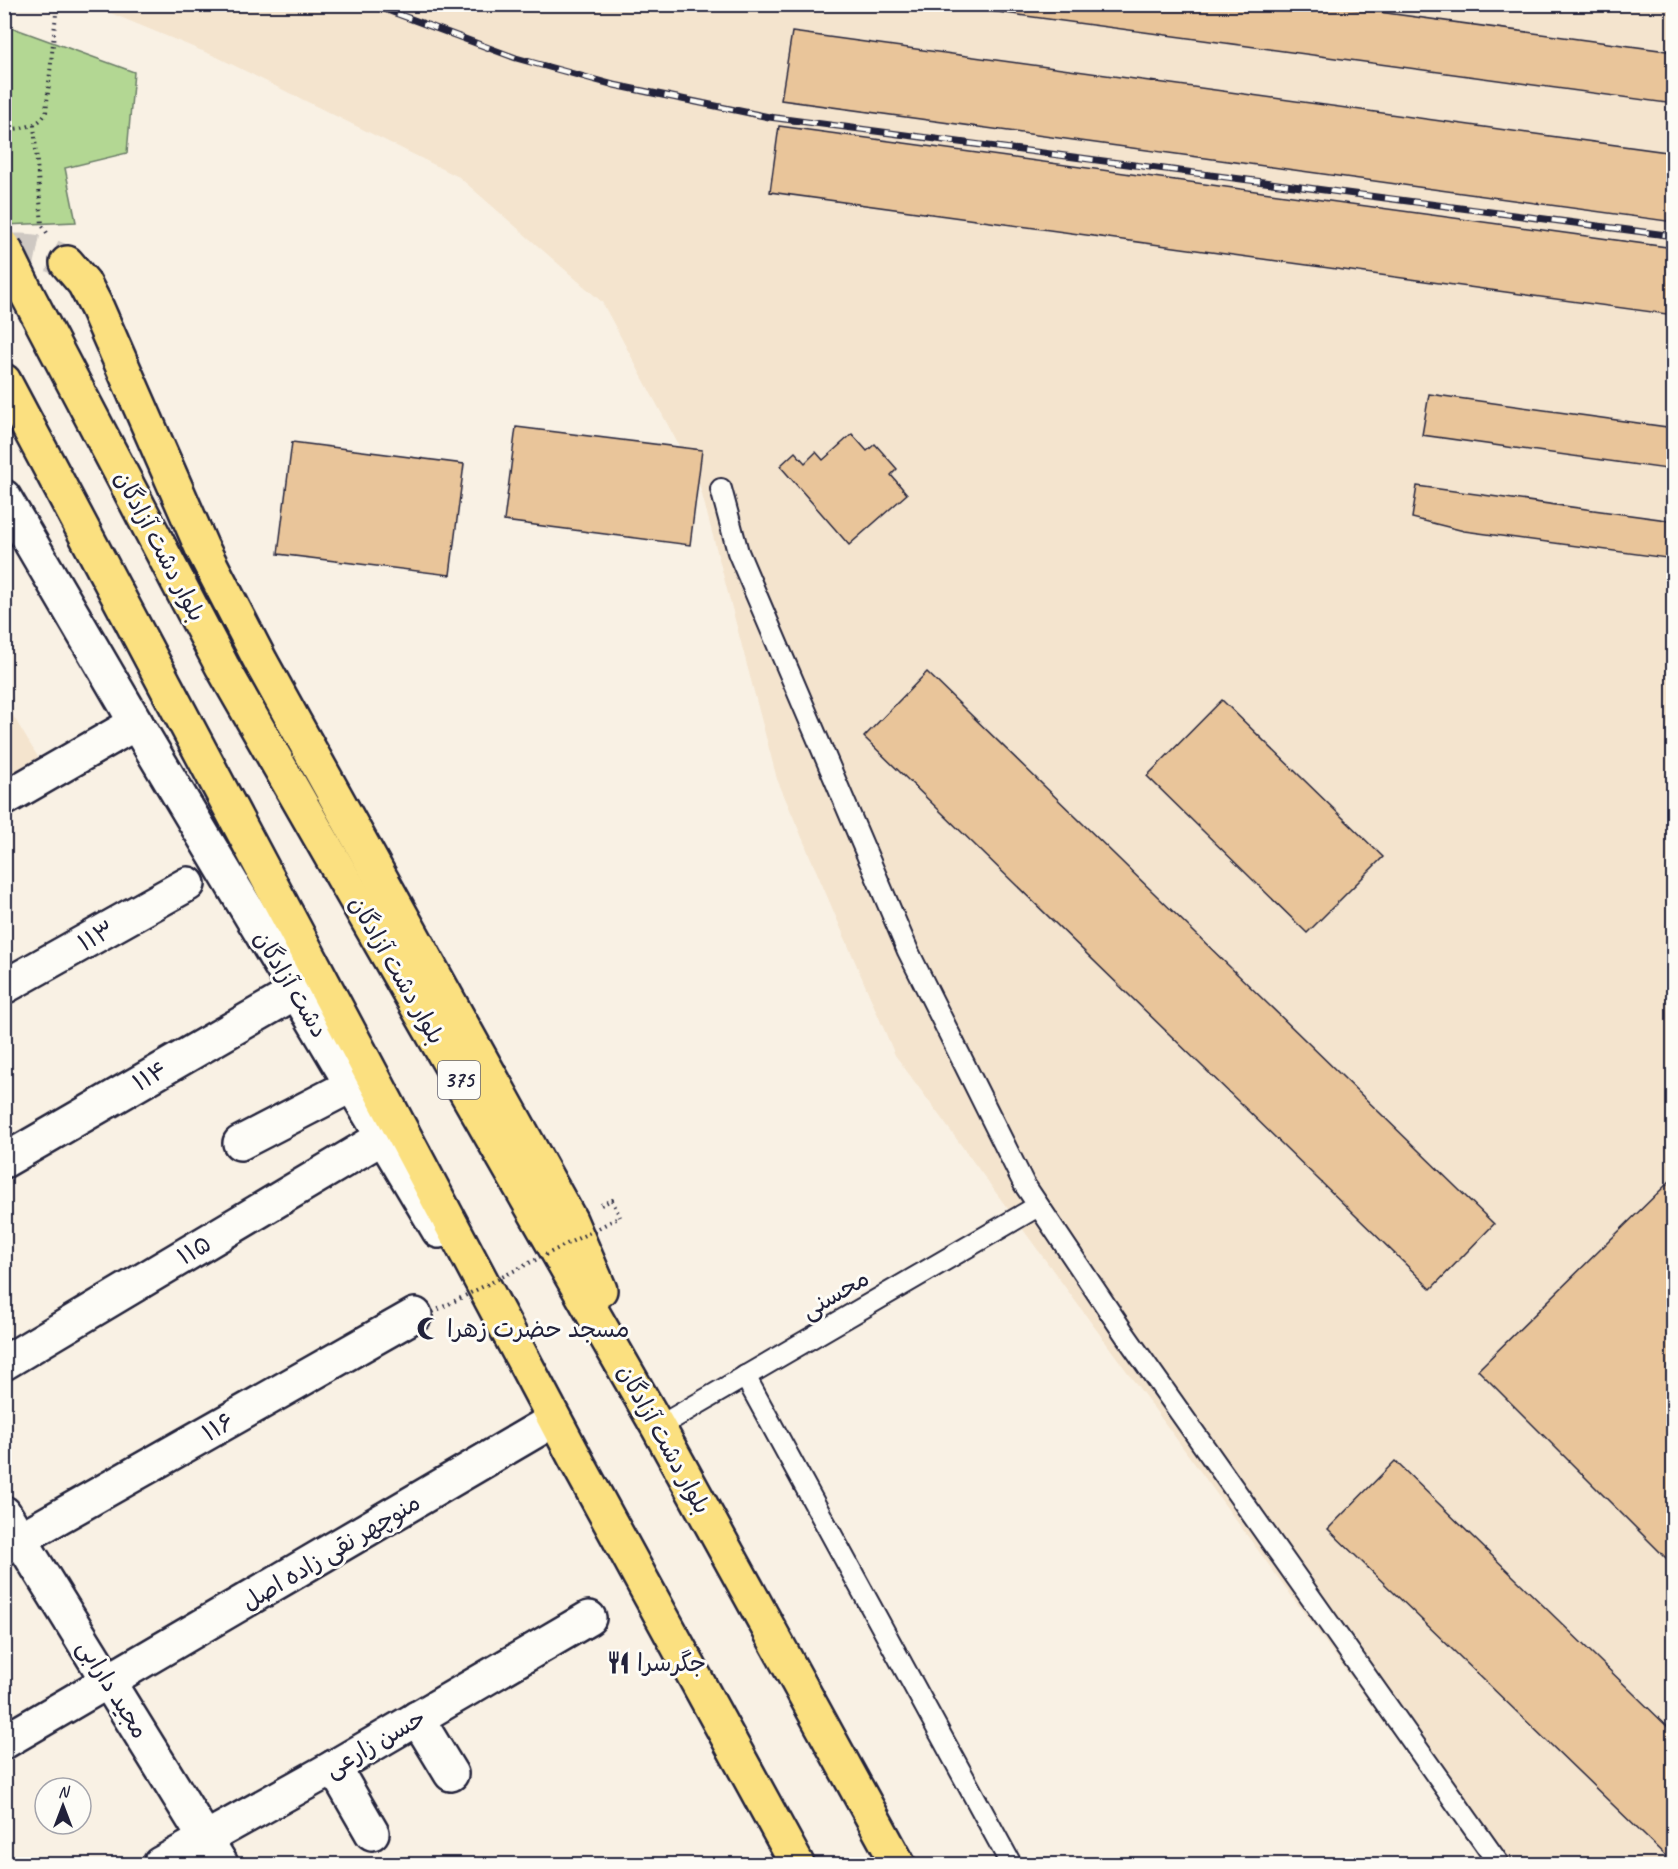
<svg xmlns="http://www.w3.org/2000/svg" width="1678" height="1869" font-family="Caveat,'Playpen Sans Arabic',sans-serif">
	<style>
		.built { fill: #f4e4ce }
		.green { fill: #b3d793; stroke: #6a7c67; stroke-width: 1.5 }
		.building { fill: #e9c59a; stroke: #22223b; stroke-width: 1.5 }
		.lines { fill: none; stroke-linecap: round; stroke-linejoin: round }
		.primary-tunnel { stroke: #cec8c2; stroke-width: 33; stroke-dasharray: 33 16; stroke-linecap: butt }
		.service-casing { stroke: #22223b; stroke-width: 24 }
		.minor-casing { stroke: #22223b; stroke-width: 38 }
		.tertiary-casing { stroke: #22223b; stroke-width: 38 }
		.secondary-casing { stroke: #22223b; stroke-width: 38 }
		.primary-casing { stroke: #22223b; stroke-width: 38 }
		.path { stroke: #22223b; stroke-width: 4; stroke-dasharray: 1.5 4.5; stroke-linecap: butt }
		.service { stroke: #fdfcf7; stroke-width: 20 }
		.minor { stroke: #fdfcf7; stroke-width: 33 }
		.tertiary { stroke: #fdfcf7; stroke-width: 33 }
		.secondary { stroke: #fdfcf7; stroke-width: 33 }
		.primary { stroke: #fbe080; stroke-width: 33 }
		.rail-casing { stroke: #22223b; stroke-width: 7 }
		.rail { stroke: #fdfcf7; stroke-width: 4.5; stroke-dasharray: 14; stroke-linecap: butt }
		.primary-bridge-casing { stroke: #22223b; stroke-width: 38; stroke-linecap: butt }
		.path-bridge { stroke: #22223b; stroke-width: 4; stroke-dasharray: 1.5 4.5; stroke-linecap: butt }
		.primary-bridge { stroke: #fbe080; stroke-width: 33 }
		.labels { text-anchor: middle; dominant-baseline: central; stroke-width: 6; stroke-linejoin: round; paint-order: stroke }
		.shield { fill: #fdfcf7; stroke: #646373; stroke-width: 1.5 }
		.shield-label { font-size: 22px; font-weight: bold; fill: #22223b }
		.street-label { font-size: 24px; fill: #22223b; stroke: #fdfcf7 }
		.poi-label { font-size: 24px; fill: #22223b; stroke: #fdfcf7; text-anchor: start }
	</style>
	<rect width="100%" height="100%" fill="#f9f1e4"/>
	<filter id="ink" filterUnits="userSpaceOnUse"><feTurbulence type="fractalNoise" baseFrequency=".0167" numOctaves="2"/><feDisplacementMap in="SourceGraphic" scale="12" xChannelSelector="R" yChannelSelector="G"/><feConvolveMatrix kernelMatrix="1 2 1 2 8 2 1 2 1" color-interpolation-filters="sRGB"/></filter>
	<g filter="url(#ink)">
		<g class="built">
			<path d="M91 5H1673V1864H1488L895 1055 777 779 699 483 602 302 459 177 217 57Z"/>
			<path d="M4 701 41 762 4 783Z"/>
		</g>
		<path class="green" d="M5 25 134 72 127 153 65 168 76 222 5 225Z"/>
		<g class="building">
			<path d="M938 4H1320L1674 52V104Z"/>
			<path d="M792 32 1674 153V222L781 100Z"/>
			<path d="M779 126 1674 248V315L770 192Z"/>
			<path d="M1429 394 1674 428V470L1422 435Z"/>
			<path d="M516 427 702 450 690 545 504 521Z"/>
			<path d="M852 434 867 451 875 444 897 469 891 475 907 494 849 545 780 466 795 452 805 463 816 452 823 460Z"/>
			<path d="M292 442 464 464 450 575 278 554Z"/>
			<path d="M1417 486 1674 521V559L1464 531 1412 518Z"/>
			<path d="M927 672 1494 1224 1431 1289 864 737Z"/>
			<path d="M1222 700 1383 857 1307 933 1147 776Z"/>
			<path d="M1674 1177V1566L1478 1370Z"/>
			<path d="M1395 1461 1674 1733V1864L1328 1529Z"/>
		</g>
		<g class="lines">
			<path class="primary-tunnel" d="M4 251C30 248 44 251 67 263"/>
			<defs>
				<g id="service">
					<path d="M721 489 738 552 908 951 1024 1184 1126 1336 1499 1864"/>
					<path d="M745 1376 1011 1864"/>
					<path d="M658 1427 1038 1206"/>
				</g>
				<g id="minor">
					<path d="M4 799 136 723"/>
					<path d="M4 987 188 884"/>
					<path d="M240 1143 352 1085"/>
					<path d="M4 1161 296 992"/>
					<path d="M4 1363 383 1137"/>
					<path d="M4 1548 415 1315"/>
					<path d="M417 1718 451 1774"/>
					<path d="M4 1742 552 1421"/>
					<path d="M334 1767 372 1833"/>
					<path d="M160 1864 334 1767 589 1618"/>
				</g>
				<path id="tertiary" d="M4 1513 221 1864"/>
				<path id="secondary" d="M4 497 136 723 439 1231"/>
				<g id="primary">
					<path d="M67 263 84 283 97 308 202 548 261 662 570 1220 600 1290"/>
					<path d="M26 292 222 666 658 1427 898 1864"/>
					<path d="M4 381 581 1469 797 1864"/>
				</g>
			</defs>
			<use href="#service" class="service-casing"/>
			<use href="#minor" class="minor-casing"/>
			<use href="#tertiary" class="tertiary-casing"/>
			<use href="#secondary" class="secondary-casing"/>
			<use href="#primary" class="primary-casing"/>
			<g class="path">
				<path d="M34 125 42 225 49 236"/>
				<path d="M4 130C20 128 39 128 46 112L57 4"/>
				<path d="M601 1205 612 1200 620 1217"/>
			</g>
			<use href="#service" class="service"/>
			<use href="#minor" class="minor"/>
			<use href="#tertiary" class="tertiary"/>
			<use href="#secondary" class="secondary"/>
			<use href="#primary" class="primary"/>
			<defs>
				<path id="rail" d="M371 4 516 58 614 85 769 117 1674 236"/>
			</defs>
			<use href="#rail" class="rail-casing"/>
			<use href="#rail" class="rail"/>
			<defs>
				<path id="primary-bridge" d="M4 247 26 292"/>
			</defs>
			<use href="#primary-bridge" class="primary-bridge-casing"/>
			<path class="path-bridge" d="M433 1312 620 1217"/>
			<use href="#primary-bridge" class="primary-bridge"/>
		</g>
	</g>
	<defs>
		<symbol id="mosque-bare" viewBox="-9 -9 18 18"><path d="M3.5-4.9A6 6 0 1 0 3.5 4.9A5 5 0 1 1 3.5-4.9Z" fill="#22223b" stroke="#fdfcf7" stroke-width="2.5" paint-order="stroke"/></symbol>
		<symbol id="restaurant-bare" viewBox="-9 -9 18 18"><path d="M-5-6h1v4h1v-4h1v4h1v-4h1v5L-1.5 .5V6h-2V.5L-5-1ZM5-6V6H3V1.5H1.5Q1.5-4 5-6Z" fill="#22223b" stroke="#fdfcf7" stroke-width="2.5" paint-order="stroke"/></symbol>
	</defs>
	<g fill-rule="evenodd">
		<use href="#mosque-bare" x="412" y="1312" width="33" height="33"/>
		<use href="#restaurant-bare" x="602" y="1646" width="33" height="33"/>
	</g>
	<g class="labels">
		<rect class="shield" x="438" y="1061" width="42" height="38" rx="4.5"/>
		<g class="shield-label">
			<text x="459" y="1080">375</text>
		</g>
		<g class="street-label">
			<text transform="translate(160 546) rotate(62)">بلوار دشت آزادگان</text>
			<text transform="translate(96 936) rotate(-29)">۱۱۳</text>
			<text transform="translate(397 970) rotate(60)">بلوار دشت آزادگان</text>
			<text transform="translate(291 984) rotate(59)">دشت آزادگان</text>
			<text transform="translate(150 1076) rotate(-30)">۱۱۴</text>
			<text transform="translate(194 1250) rotate(-31)">۱۱۵</text>
			<text transform="translate(835 1294) rotate(-30)">محسنی</text>
			<text transform="translate(218 1427) rotate(-30)">۱۱۶</text>
			<text transform="translate(664 1439) rotate(61)">بلوار دشت آزادگان</text>
			<text transform="translate(331 1552) rotate(-31)">منوچهر نقی‌ زاده اصل</text>
			<text transform="translate(113 1689) rotate(58)">مجید دارابی</text>
			<text transform="translate(375 1743) rotate(-30)">حسن زارعی</text>
		</g>
		<g class="poi-label">
			<text x="447" y="1329">مسجد حضرت زهرا</text>
			<text x="637" y="1663">جگرسرا</text>
		</g>
	</g>
	<rect width="1678" height="1869" fill="none" stroke="#fdfcf7" stroke-width="24"/>
	<rect x="12" y="12" width="1654" height="1845" fill="none" stroke="#22223b" stroke-width="2" filter="url(#ink)"/>
	<g transform="translate(63 1806)"><circle r="28" fill="#fdfcf7" stroke="#a5a5ac" stroke-width="1.5"/>
	<path d="M0-4.5L10 22L0 15L-10 22Z" fill="#22223b"/>
	<text y="-9" font-size="16" font-weight="bold" text-anchor="middle" fill="#22223b">N</text>
	</g>
</svg>
